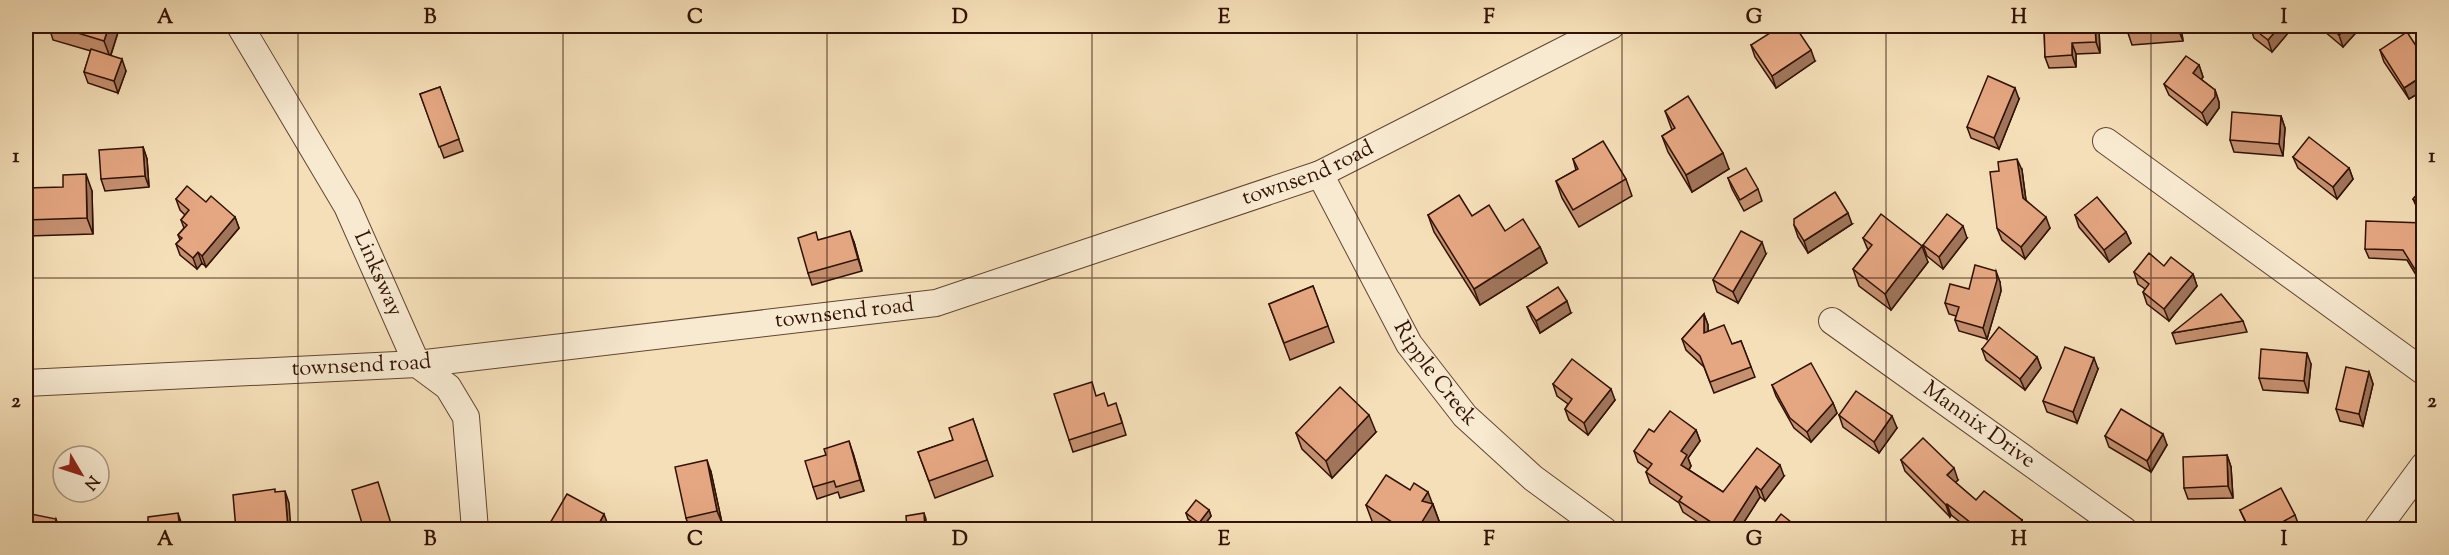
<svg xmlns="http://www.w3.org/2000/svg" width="2449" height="555" font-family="'Sorts Mill Goudy',serif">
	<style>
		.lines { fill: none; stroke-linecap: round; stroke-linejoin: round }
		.minor-casing { stroke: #624532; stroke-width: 28 }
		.minor { stroke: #f8ead1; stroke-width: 26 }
		.wall { fill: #c59070; stroke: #311205; stroke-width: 1.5 }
		.shaded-wall { fill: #a0755b; stroke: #311205; stroke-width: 1.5 }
		.building { fill: #e5a782; stroke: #311205; stroke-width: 1.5 }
		.grid { fill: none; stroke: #311205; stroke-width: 1.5; stroke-opacity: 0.55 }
		.labels { text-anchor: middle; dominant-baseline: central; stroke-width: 4.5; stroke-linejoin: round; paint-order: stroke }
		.street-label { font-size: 22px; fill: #311205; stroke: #f8ead1 }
		.neatline { fill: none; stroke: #311205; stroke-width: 2 }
		.grid-label { font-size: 20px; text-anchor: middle; font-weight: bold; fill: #311205 }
	</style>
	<rect width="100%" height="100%" fill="#f5dfb8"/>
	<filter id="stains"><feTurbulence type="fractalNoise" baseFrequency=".00333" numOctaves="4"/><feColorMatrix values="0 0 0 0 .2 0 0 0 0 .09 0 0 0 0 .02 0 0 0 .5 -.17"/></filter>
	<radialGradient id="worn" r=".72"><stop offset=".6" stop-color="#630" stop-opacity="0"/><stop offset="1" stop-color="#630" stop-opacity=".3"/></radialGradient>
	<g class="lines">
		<defs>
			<g id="minor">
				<path id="s1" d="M240 26 347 206 417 364 448 387 466 417 475 530"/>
				<path d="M2106 141 2424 372"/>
				<path id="s2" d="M1320 174 1409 344 1465 416 1533 478 1604 530"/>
				<path id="s3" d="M1832 321 2124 530"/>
				<path id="s4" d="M26 383 417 364 936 303 1320 174 1611 26"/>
				<path d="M2376 530 2424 465"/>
			</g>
		</defs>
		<use href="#minor" class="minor-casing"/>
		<use href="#minor" class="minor"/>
	</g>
	<g class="wall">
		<path d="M45 26H120L111 55 126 71 118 93 88 83 84 72 91 51 53 40 50 30 46 29Z"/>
		<path d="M2044 26H2098L2099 29 2100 53 2076 54V67L2049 68 2045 57Z"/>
		<path d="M2181 26 2183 41 2132 45 2128 33Z"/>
		<path d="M2250 26H2294L2272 52 2254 38Z"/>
		<path d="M2318 26H2362L2343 47Z"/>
		<path d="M1751 45 1815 61 1776 88 1755 57Z"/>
		<path d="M2380 50 2424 58V90L2409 99 2384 62Z"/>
		<path d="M2199 65 2203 77 2201 79 2215 90 2219 102V108L2207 125 2169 95 2164 84Z"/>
		<path d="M440 87 463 151 444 158 420 94Z"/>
		<path d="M2019 99 1999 149 1971 138 1967 127Z"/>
		<path d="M1665 111 1729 169 1692 192 1668 152 1662 136 1672 130Z"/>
		<path d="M2281 116 2285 128 2283 156 2234 152 2230 140Z"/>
		<path d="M143 147 147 159 149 187 105 191 101 179Z"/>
		<path d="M2293 157 2349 168 2353 179 2337 199 2298 168Z"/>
		<path d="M1573 159 1626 179 1632 196 1579 227 1562 198 1556 181 1576 170Z"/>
		<path d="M2022 170 2026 200 2050 228 2025 259 2002 240 1997 228Z"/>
		<path d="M1728 178 1758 189 1762 201 1744 211 1732 189Z"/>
		<path d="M2424 186V215L2418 210 2413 199Z"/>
		<path d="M26 188 92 191 93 234 28 236 26 228Z"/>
		<path d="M176 199 206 202 235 217 239 228 206 267 202 263 197 269 180 255 176 244 180 240 178 235 184 228 181 220 185 215 180 210Z"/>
		<path d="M1428 215 1472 216 1540 247 1547 263 1480 305 1434 232Z"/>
		<path d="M2075 215 2126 232 2131 243 2109 262 2079 227Z"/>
		<path d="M2424 223V288L2407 260 2369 258 2365 249Z"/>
		<path d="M1852 224 1808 253 1798 237 1794 225Z"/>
		<path d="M1863 238 1928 262 1891 310 1859 286 1853 269 1868 250Z"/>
		<path d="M1967 238 1943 269 1927 256 1923 245Z"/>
		<path d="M854 242 862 271 812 285 808 273Z"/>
		<path d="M1766 254 1738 303 1717 292 1713 280Z"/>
		<path d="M2164 266 2193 274 2197 286 2169 321 2147 304 2143 292 2145 289 2138 284 2134 272Z"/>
		<path d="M2000 282 2001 291 1987 339 1959 331 1955 320 1956 316 1949 314 1945 303 1969 289Z"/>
		<path d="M1313 286 1334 342 1290 360 1269 304Z"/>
		<path d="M1527 307 1571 313 1540 333 1532 319Z"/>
		<path d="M1704 314 1708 325V331L1732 344 1741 341 1755 377 1714 393 1704 367 1686 350 1682 339Z"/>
		<path d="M2243 321 2247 332 2176 344 2172 333Z"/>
		<path d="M1982 349 2037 357 2041 368 2025 390 1986 360Z"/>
		<path d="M2311 364 2308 393 2263 390 2259 378Z"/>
		<path d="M2098 369 2077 423 2047 412 2043 401Z"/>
		<path d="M2369 372 2373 384 2363 426 2340 421 2336 409Z"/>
		<path d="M1553 384 1615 400 1588 435 1569 420 1565 409 1568 404 1557 396Z"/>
		<path d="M1772 385 1833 403 1837 413 1811 442 1794 428 1776 396Z"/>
		<path d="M1096 396 1120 415 1126 435 1073 452 1069 440Z"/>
		<path d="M1839 415 1897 428 1879 453 1843 427Z"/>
		<path d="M973 419 993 476 935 498 918 452 953 440Z"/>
		<path d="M1696 430 1700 441 1688 458 1691 466 1689 470 1723 492 1784 476 1765 501 1760 497 1739 530H1710L1683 512 1679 503 1650 483 1646 472 1648 469 1638 462 1634 451 1654 432Z"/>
		<path d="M1376 432 1332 478 1302 449 1296 433Z"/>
		<path d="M2105 436 2167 445 2151 472 2109 447Z"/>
		<path d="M853 453 864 491 840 498 838 492 817 499 813 487Z"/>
		<path d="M2227 455 2231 467 2233 498 2188 499 2184 488Z"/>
		<path d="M1901 460 1958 480 1955 482 1976 500 2022 520 2025 530H1970L1951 515 1950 517 1905 471Z"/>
		<path d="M711 472 722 523 690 530 686 518Z"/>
		<path d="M1432 504H1433L1439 521 1434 530H1385L1372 521 1366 505Z"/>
		<path d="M1209 510 1211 516 1201 529 1188 519 1186 513Z"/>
		<path d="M2240 510 2295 515 2299 526 2294 530H2249Z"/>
	</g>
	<g class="shaded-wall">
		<path d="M109 26H120L110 57 104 41Z"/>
		<path d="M2095 26H2098L2099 29 2100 53 2096 42Z"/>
		<path d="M2178 26H2181L2183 41 2178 29Z"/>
		<path d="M2280 26H2294L2272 52 2268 40Z"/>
		<path d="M2348 26H2362L2343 47 2339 35Z"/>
		<path d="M2072 43 2076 54V67L2072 55Z"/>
		<path d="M1811 50 1815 61 1776 88 1772 76Z"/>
		<path d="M122 59 126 71 118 93 114 81Z"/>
		<path d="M2199 65 2203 77 2197 85 2193 73Z"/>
		<path d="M2424 75V90L2409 99 2404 88Z"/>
		<path d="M2015 88 2019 99 1999 149 1994 138Z"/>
		<path d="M2215 90 2219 102V108L2207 125 2202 113Z"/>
		<path d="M2281 116 2285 128 2283 156 2279 144Z"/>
		<path d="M143 147 147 159 149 187 145 176Z"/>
		<path d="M1723 153 1729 169 1692 192 1686 175Z"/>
		<path d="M2017 159 2022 170 2027 209 2023 198Z"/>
		<path d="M2349 168 2353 179 2337 199 2333 187Z"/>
		<path d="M86 174 92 191 93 234 87 218Z"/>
		<path d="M1848 213 1852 224 1808 253 1804 241Z"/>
		<path d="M235 217 239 228 206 267 202 256Z"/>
		<path d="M2046 217 2050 228 2025 259 2021 247Z"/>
		<path d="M1963 226 1967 238 1943 269 1939 257Z"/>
		<path d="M850 231 854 242 862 271 858 259Z"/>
		<path d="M2126 232 2131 243 2109 262 2104 250Z"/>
		<path d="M1762 242 1766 254 1738 303 1733 292Z"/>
		<path d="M1922 246 1928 262 1891 310 1885 294Z"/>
		<path d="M1540 247 1547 263 1480 305 1474 289Z"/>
		<path d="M198 252 202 263 197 269 193 258Z"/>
		<path d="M1996 271 2000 282 2001 291 1987 339 1983 328Z"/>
		<path d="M2193 274 2197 286 2169 321 2164 309Z"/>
		<path d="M1567 301 1571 313 1540 333 1536 321Z"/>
		<path d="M1704 314 1708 325V344L1704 333Z"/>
		<path d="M2307 353 2311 364 2308 393 2304 381Z"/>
		<path d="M2037 357 2041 368 2025 390 2020 379Z"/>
		<path d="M2094 358 2098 369 2077 423 2073 412Z"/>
		<path d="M2369 372 2373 384 2363 426 2359 414Z"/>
		<path d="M1611 389 1615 400 1588 435 1584 423Z"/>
		<path d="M1833 403 1837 413 1811 442 1807 432Z"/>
		<path d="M1369 415 1376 432 1332 478 1326 461Z"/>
		<path d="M1892 416 1897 428 1879 453 1874 442Z"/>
		<path d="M1696 430 1700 441 1688 458 1691 466 1685 476 1681 465V451Z"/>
		<path d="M2163 434 2167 445 2151 472 2147 461Z"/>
		<path d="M849 441 853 453 864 491 860 480Z"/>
		<path d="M2227 455 2231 467 2233 498 2228 486Z"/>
		<path d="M707 460 711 472 722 523 717 511Z"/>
		<path d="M1780 465 1784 476 1765 501 1761 490Z"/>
		<path d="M1954 468 1958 480 1951 487 1947 475Z"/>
		<path d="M1756 486 1760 497 1739 530H1728Z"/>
		<path d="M285 491 289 503 291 530H288V528Z"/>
		<path d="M1428 492 1439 521 1434 530H1417L1422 501Z"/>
		<path d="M1947 504 1951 515 1950 517 1946 505Z"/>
		<path d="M1209 510 1211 516 1201 529 1199 523Z"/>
		<path d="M178 513 182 525 183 530H180Z"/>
		<path d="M924 513 926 519V530H925Z"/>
		<path d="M604 514 608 525 606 530H596Z"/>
		<path d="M56 519 60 530 54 529Z"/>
		<path d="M2022 520 2025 530H2015Z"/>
	</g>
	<g class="building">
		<path d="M55 26H109L104 41Z"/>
		<path d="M1781 26H1795L1811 50 1772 76 1751 45Z"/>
		<path d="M2044 26H2095L2096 42 2072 43V55L2045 57Z"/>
		<path d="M2127 26H2178V29L2128 33Z"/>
		<path d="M2250 26H2280L2268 40Z"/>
		<path d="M2328 26H2348L2339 35Z"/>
		<path d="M2407 32 2424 58V75L2404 88 2380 50Z"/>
		<path d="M91 49 122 59 114 81 84 72Z"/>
		<path d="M2186 56 2199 65 2193 73 2215 90V97L2202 113 2164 84Z"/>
		<path d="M1988 76 2015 88 1994 138 1967 127Z"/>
		<path d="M440 87 459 139 439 147 420 94Z"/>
		<path d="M1688 96 1723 153 1686 175 1662 136 1675 128 1665 111Z"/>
		<path d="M2232 112 2281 116 2279 144 2230 140Z"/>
		<path d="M2309 137 2349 168 2333 187 2293 157Z"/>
		<path d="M1603 141 1626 179 1573 210 1556 181 1578 169 1573 159Z"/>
		<path d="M143 147 145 176 101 179 99 150Z"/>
		<path d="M2017 159 2023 198 2046 217 2021 247 1997 228 1990 172 1999 171 1998 162Z"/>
		<path d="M1746 168 1758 189 1740 200 1728 178Z"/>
		<path d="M86 174 87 218 26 220V188L63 187V175Z"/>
		<path d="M187 186 206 202 211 196 235 217 202 256 198 252 193 258 176 244 182 238 178 235 187 225 181 220 189 210 176 199Z"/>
		<path d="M2424 186V207L2413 199Z"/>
		<path d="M1835 192 1848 213 1804 241 1794 225V219Z"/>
		<path d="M1459 195 1472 216 1489 205 1505 231 1523 219 1540 247 1474 289 1428 215Z"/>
		<path d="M2097 197 2126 232 2104 250 2075 215Z"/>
		<path d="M1881 214 1922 246 1885 294 1853 269 1872 245 1863 238Z"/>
		<path d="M1947 214 1963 226 1939 257 1923 245Z"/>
		<path d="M2366 221 2424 223V284L2403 250 2365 249Z"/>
		<path d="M850 231 858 259 808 273 798 238 816 232 818 240Z"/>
		<path d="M1741 231 1762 242 1733 292 1713 280Z"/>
		<path d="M2149 253 2164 266 2171 257 2193 274 2164 309 2143 292 2149 284 2134 272Z"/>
		<path d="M1975 265 1996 271 1997 280 1983 328 1955 320 1959 307 1945 303 1950 284 1969 289Z"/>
		<path d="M1313 286 1328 326 1284 343 1269 304Z"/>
		<path d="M1558 287 1567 301 1536 321 1527 307Z"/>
		<path d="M2221 294 2243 321 2172 333Z"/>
		<path d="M1704 314V333L1724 325 1732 344 1741 341 1751 367 1710 382 1700 356 1682 339Z"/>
		<path d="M1999 327 2037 357 2020 379 1982 349Z"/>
		<path d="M2065 347 2094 358 2073 412 2043 401Z"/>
		<path d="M2261 349 2307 353 2304 381 2259 378Z"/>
		<path d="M1572 359 1611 389 1584 423 1565 409 1572 399 1553 384Z"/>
		<path d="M1811 363 1833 403 1807 432 1790 418 1772 385Z"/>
		<path d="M2346 367 2369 372 2359 414 2336 409Z"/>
		<path d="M1092 382 1096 396 1104 393 1108 406 1116 403 1122 423 1069 440 1054 394Z"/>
		<path d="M1340 387 1369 415 1326 461 1296 433Z"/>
		<path d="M1856 391 1892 416 1874 442 1839 415Z"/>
		<path d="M2121 409 2163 434 2147 461 2105 436Z"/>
		<path d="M1670 411 1696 430 1681 451 1687 455 1681 465 1723 492 1757 448 1780 465 1761 490 1756 486 1728 530H1723L1679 501 1682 497 1646 472 1652 464 1634 451 1649 429 1654 432Z"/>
		<path d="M973 419 987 460 929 481 918 452 953 440 949 428Z"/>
		<path d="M1923 438 1954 468 1947 475 1976 500 1984 491 2022 520 2015 530H1980L1947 504 1946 505 1901 460Z"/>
		<path d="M849 441 860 480 836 487 834 481 813 487 805 461 826 455 824 449Z"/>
		<path d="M2227 455 2228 486 2184 488 2183 457Z"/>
		<path d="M707 460 717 511 686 518 675 467Z"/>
		<path d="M1386 475 1410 490 1414 483 1428 492 1422 501 1433 504 1417 530H1404L1366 505Z"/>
		<path d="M378 482 393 530H364L352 490Z"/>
		<path d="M2281 488 2295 515 2268 530H2250L2240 510Z"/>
		<path d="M275 489V492L285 491 288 528 267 530H236L233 495Z"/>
		<path d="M567 494 604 514 596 529 649 528V530H546Z"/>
		<path d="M1196 500 1209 510 1199 523 1186 513Z"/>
		<path d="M26 513 56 519 54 529 55 530H26Z"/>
		<path d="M178 513 180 530H116L115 527 148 522V517Z"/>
		<path d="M924 513 925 530H907L906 516Z"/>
		<path d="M1781 514 1801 530H1769Z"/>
	</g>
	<path class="grid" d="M298 26V530M563 26V530M827 26V530M1092 26V530M1357 26V530M1622 26V530M1886 26V530M2151 26V530M26 278H2424"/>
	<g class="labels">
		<g class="street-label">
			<text stroke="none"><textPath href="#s4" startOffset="1308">townsend road</textPath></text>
			<text stroke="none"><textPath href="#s1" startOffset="284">Linksway</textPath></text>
			<text stroke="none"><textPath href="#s4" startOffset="822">townsend road</textPath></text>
			<text stroke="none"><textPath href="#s4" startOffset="336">townsend road</textPath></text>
			<text stroke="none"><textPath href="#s2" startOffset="231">Ripple Creek</textPath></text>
			<text stroke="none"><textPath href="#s3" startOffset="180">Mannix Drive</textPath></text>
		</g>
	</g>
	<rect width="2449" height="555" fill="none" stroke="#f5dfb8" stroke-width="66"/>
	<g transform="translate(81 474) rotate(129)"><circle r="28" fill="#f8ead1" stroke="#a8947f" stroke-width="1.5"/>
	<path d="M0-4.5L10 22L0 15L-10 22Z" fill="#8f2418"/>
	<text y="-9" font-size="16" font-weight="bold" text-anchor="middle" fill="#311205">N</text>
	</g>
	<rect x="33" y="33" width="2383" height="489" class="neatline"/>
	<g class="grid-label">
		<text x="165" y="23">A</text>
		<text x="430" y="23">B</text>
		<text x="695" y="23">C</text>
		<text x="960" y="23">D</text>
		<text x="1224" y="23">E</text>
		<text x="1489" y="23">F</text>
		<text x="1754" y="23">G</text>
		<text x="2019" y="23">H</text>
		<text x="2284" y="23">I</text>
		<text x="16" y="162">1</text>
		<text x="2432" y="162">1</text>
		<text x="16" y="407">2</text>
		<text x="2432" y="407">2</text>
		<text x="165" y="545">A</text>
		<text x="430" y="545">B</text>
		<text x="695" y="545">C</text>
		<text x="960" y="545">D</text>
		<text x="1224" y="545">E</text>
		<text x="1489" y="545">F</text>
		<text x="1754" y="545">G</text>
		<text x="2019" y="545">H</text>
		<text x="2284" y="545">I</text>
	</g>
	<rect width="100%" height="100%" filter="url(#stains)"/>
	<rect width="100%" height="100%" fill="url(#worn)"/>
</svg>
